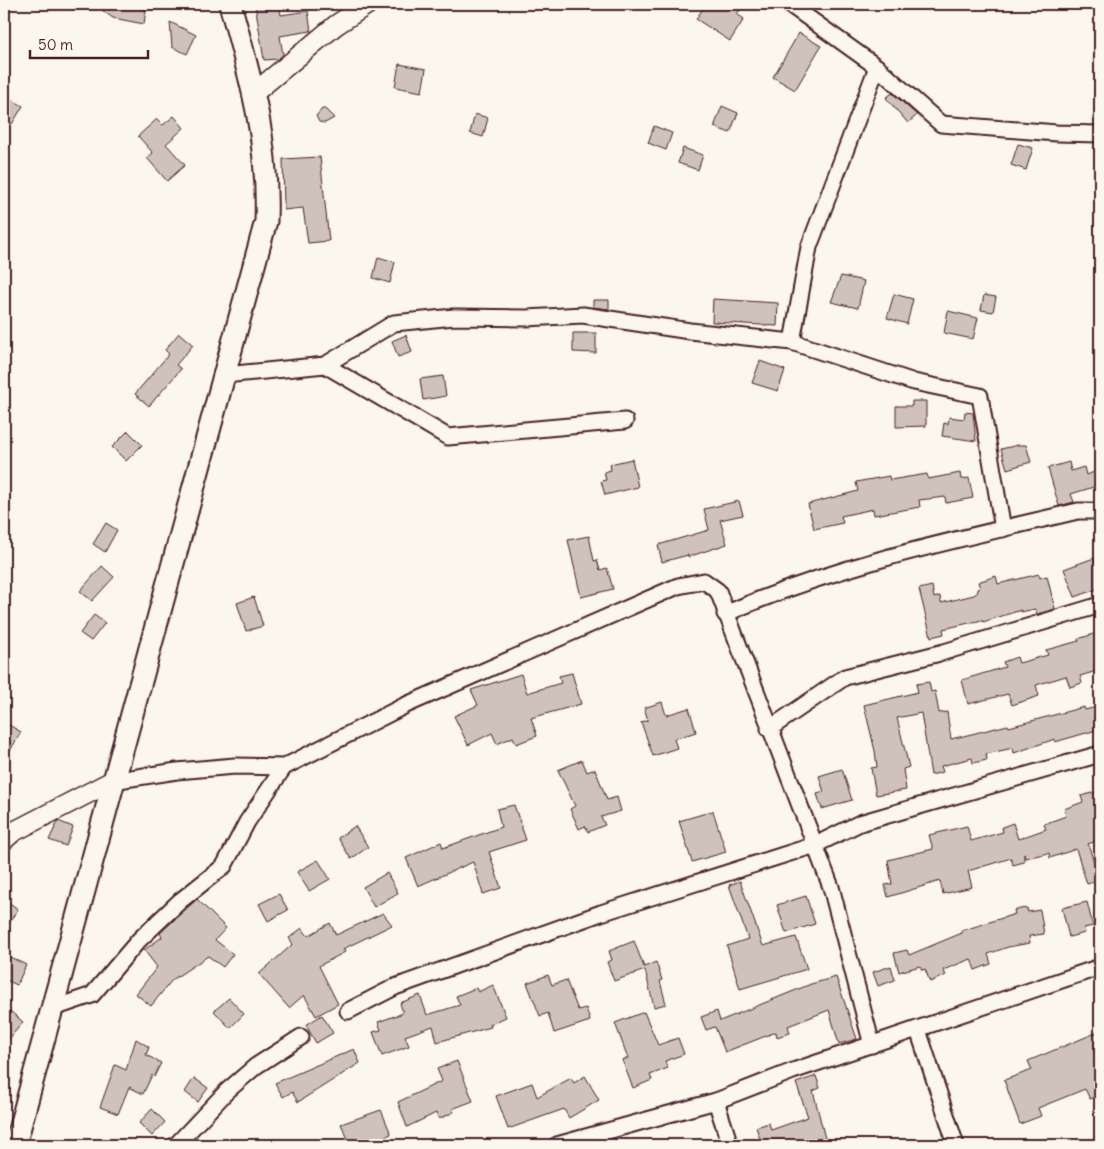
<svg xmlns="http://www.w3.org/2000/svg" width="1104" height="1149" font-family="Delius,sans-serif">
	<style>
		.building { fill: #cfc2bc; stroke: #4a1f2b }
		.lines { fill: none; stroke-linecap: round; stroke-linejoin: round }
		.minor-casing { stroke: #4a1f2b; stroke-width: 19 }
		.tertiary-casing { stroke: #4a1f2b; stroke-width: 22 }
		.secondary-casing { stroke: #4a1f2b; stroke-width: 25 }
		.minor { stroke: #fbf7ec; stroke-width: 15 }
		.tertiary { stroke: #fbf7ec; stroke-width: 19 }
		.secondary { stroke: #fbf7ec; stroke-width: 21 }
	</style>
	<rect width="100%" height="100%" fill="#fbf7ec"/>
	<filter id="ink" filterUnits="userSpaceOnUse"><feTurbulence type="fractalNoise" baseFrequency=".02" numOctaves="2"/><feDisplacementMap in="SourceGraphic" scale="10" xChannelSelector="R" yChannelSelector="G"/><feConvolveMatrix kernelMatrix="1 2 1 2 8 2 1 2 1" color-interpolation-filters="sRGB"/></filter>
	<g filter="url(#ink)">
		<g class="building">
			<path d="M109 4H132L146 10 144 24 113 18 103 11Z"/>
			<path d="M255 4H279L281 15 308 11 311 31 280 36 283 55 278 59 264 60Z"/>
			<path d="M706 4H744L737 14 744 19 730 41 696 19Z"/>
			<path d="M170 22 196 35 187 54 172 47Z"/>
			<path d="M799 33 821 46 795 90 773 77Z"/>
			<path d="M399 64 426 69 422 92 395 87Z"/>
			<path d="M892 93 917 115 908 123 886 98Z"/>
			<path d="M4 95 23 106 12 124 4 119Z"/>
			<path d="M722 106 738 113 730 133 714 127Z"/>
			<path d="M322 109H325L334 118 325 123 319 122 316 116Z"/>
			<path d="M475 114 488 118 483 137 470 133Z"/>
			<path d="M174 116 184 128 166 144 185 165 167 181 147 158 153 153 138 136 157 119 163 125Z"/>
			<path d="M654 126 672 133 666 150 648 143Z"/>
			<path d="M1018 144 1033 148 1026 170 1011 165Z"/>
			<path d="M683 148 703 155 698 170 678 163Z"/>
			<path d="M320 157 329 241 308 243 303 208 284 210 283 159Z"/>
			<path d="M378 257 395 262 390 283 373 278Z"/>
			<path d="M841 276 864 281 858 308 831 302Z"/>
			<path d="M894 294 913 299 907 324 887 318Z"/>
			<path d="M984 295 996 297 993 312 981 310Z"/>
			<path d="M713 299 778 303 777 326 712 322Z"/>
			<path d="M593 300H609V309L593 307Z"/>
			<path d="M948 311 978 318 973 339 944 333Z"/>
			<path d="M179 333 193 345 176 365 181 369 149 406 135 394 169 354 165 350Z"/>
			<path d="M573 333H596V353L573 352Z"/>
			<path d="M406 335 412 352 398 357 392 341Z"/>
			<path d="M760 361 785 370 778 391 752 383Z"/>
			<path d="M443 376 446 396 423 400 420 379Z"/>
			<path d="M912 401H926V426L896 427V406H912Z"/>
			<path d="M965 412 973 413 976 441 942 436 944 423 948 424 949 417 964 419Z"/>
			<path d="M128 431 142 445 126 461 112 447Z"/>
			<path d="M1018 445H1026L1031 462 1007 469 1001 449Z"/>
			<path d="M632 459 638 487 605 495 601 481 606 480 604 472 611 470 610 464Z"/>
			<path d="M1069 462 1071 471 1084 467 1086 475 1100 470V485L1071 494 1074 502 1059 506 1048 468Z"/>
			<path d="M960 473 961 479 969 478 973 498 946 503 945 497 919 500 920 507 874 515 873 509 841 516 843 523 814 529 808 504 858 491 856 482 889 476 890 480 927 474 928 479Z"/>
			<path d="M739 501 743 515 720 520 727 544 688 557V555L662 562 658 545 709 530 704 509Z"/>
			<path d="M106 523 117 530 105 552 93 544Z"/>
			<path d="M589 536 594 561 597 560 600 570 607 568 613 589 581 597 568 540Z"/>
			<path d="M1094 558 1100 573V588L1075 597 1064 569Z"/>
			<path d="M102 566 114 577 92 601 80 591Z"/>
			<path d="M1039 574 1040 578 1047 576 1055 609 1037 614 1035 609 1021 612V610L983 622 982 620 943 629 944 634 931 637 919 589 932 586 934 598 940 596 941 603 974 595 978 592 977 589 980 588 978 582 996 576 998 584Z"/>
			<path d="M254 597 263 626 246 631 237 603Z"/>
			<path d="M94 615 105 623 91 641 80 633Z"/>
			<path d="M1100 632V670L1080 676 1082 683 1070 687 1066 676 1036 685 1039 696 1012 705 1008 694 968 704 962 680 1005 667 1003 662 1017 657 1019 663 1048 655 1046 650 1079 641 1078 639Z"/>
			<path d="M572 673 581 704 531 718 537 736 516 744 513 737 497 744 492 733 468 745 454 716 478 705 471 690 521 674 527 693 561 683 559 676Z"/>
			<path d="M929 682 931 692 935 691 939 713 947 712 951 739 1008 725 1009 727 1084 707 1085 710 1100 706V729L1055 742V739L1014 753 1013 748 986 754 987 760 973 763 972 758 941 766 943 772 931 775 921 713 897 718 909 767 903 769 906 790 876 795 871 768 877 767 875 751 864 705 918 692 916 684Z"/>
			<path d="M662 702 666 715 689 708 696 732 674 739 677 748 653 756 641 722 648 720 644 708Z"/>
			<path d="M9 725 21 732 4 761V734Z"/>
			<path d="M582 760 587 772 595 769 607 800 617 797 621 811 601 817 605 825 588 832 585 826 579 829 570 809 575 806 558 770Z"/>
			<path d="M842 769 852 800 822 809 817 794 824 792 819 776Z"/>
			<path d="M1095 792 1100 808V840L1088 844 1100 880 1087 884 1076 849 1050 858 1049 853 1025 858 1024 854V862L1013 865 1011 858 968 871 972 887 943 894 940 881 888 897 885 885 892 884 888 860 933 849 929 835 967 826 971 841 1003 832 1002 827 1013 823 1018 839 1046 829 1044 824 1066 816 1064 809 1083 802 1081 796Z"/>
			<path d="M514 805 526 840 489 852 501 888 483 894 473 862 418 886 406 858 441 842 443 848 501 827 497 809Z"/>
			<path d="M713 811 726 852 692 862 679 821Z"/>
			<path d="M58 821 73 827 66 846 49 840Z"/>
			<path d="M355 826 368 847 351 859 338 838Z"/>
			<path d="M318 860 330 879 309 891 297 872Z"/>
			<path d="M387 873 398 893 374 907 363 887Z"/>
			<path d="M740 881 763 946 796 937 807 969 740 989 727 946 748 939 729 885Z"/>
			<path d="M279 894 288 910 268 921 259 904Z"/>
			<path d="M806 896 815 924 786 933 777 905Z"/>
			<path d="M4 899 18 909 4 931Z"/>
			<path d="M197 899 226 928 215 940 233 954 223 967 208 956 172 980 151 1006 136 994 157 967 144 950 162 937 160 933Z"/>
			<path d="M1087 902 1093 926 1084 928 1085 933 1069 937 1062 908Z"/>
			<path d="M1027 908 1028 912 1040 910 1044 934 1029 936 1030 943 1008 947 988 954 991 964 975 970 971 959 943 970 946 975 930 982 925 969 922 970 920 966 899 972 894 953 907 950 909 955 962 933 961 931 1015 914 1014 910Z"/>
			<path d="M383 913 392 925 343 949 345 952 319 966 338 1004 316 1016 304 995 289 1008 259 974 293 944 289 938 302 928 308 936 330 923 336 935Z"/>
			<path d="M634 941 644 967 656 962 662 980 660 981 666 1004 654 1007 645 970 614 981 607 962 612 960 609 951Z"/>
			<path d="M4 954 26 965 17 985 4 979Z"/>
			<path d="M891 966 895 980 878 986 873 972Z"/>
			<path d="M548 975 552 985 566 980 578 1010 586 1008 590 1021 554 1033 548 1013 540 1016 527 983Z"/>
			<path d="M836 977 857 1039 839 1044 829 1010 788 1026 790 1033 777 1037 776 1032 725 1052 715 1027 706 1030 701 1017 717 1011 720 1021 811 984Z"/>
			<path d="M493 985 506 1017 490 1024 491 1027 437 1042 433 1026 405 1036 409 1046 382 1056 373 1032 381 1030 378 1022 403 1013 400 1003 420 995 427 1015 460 1005 456 996 476 988 478 992Z"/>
			<path d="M229 998 244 1014 230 1028 214 1011Z"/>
			<path d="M10 1011 23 1022 4 1045V1018Z"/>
			<path d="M644 1012 658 1045 678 1038 684 1054 665 1061 668 1068 650 1075 652 1080 633 1088 622 1060 628 1058 615 1023Z"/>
			<path d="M322 1015 333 1033 316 1043 306 1025Z"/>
			<path d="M1098 1032 1100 1040V1094L1090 1099 1085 1089 1038 1108 1041 1116 1020 1124 1004 1080 1032 1070 1028 1061Z"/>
			<path d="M136 1039 149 1047 146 1055 161 1063 154 1077 152 1075 143 1094 129 1087 118 1114 100 1107 115 1065 126 1070Z"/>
			<path d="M354 1049 360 1063 298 1102 292 1092 283 1097 275 1083Z"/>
			<path d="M457 1061 473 1101 452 1109 454 1112 439 1119 436 1113 407 1127 398 1102 442 1081 437 1069Z"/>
			<path d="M585 1076 599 1100 569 1118 564 1109 508 1129 496 1096 532 1083 537 1097 571 1078 574 1083Z"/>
			<path d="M816 1076 820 1088 813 1091 826 1142 814 1145H762L756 1127 769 1123 771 1130 808 1117 796 1083Z"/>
			<path d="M194 1078 208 1088 198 1102 185 1092Z"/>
			<path d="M152 1109 165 1122 152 1136 139 1123Z"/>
			<path d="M381 1110 391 1134 367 1145H351L341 1124Z"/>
		</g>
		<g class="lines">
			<defs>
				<g id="minor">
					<path d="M789 4 877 67 941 124 1057 133 1100 134"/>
					<path d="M792 342 809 247 877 67"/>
					<path d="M325 365 394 323 454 317 526 318 583 315 690 331 792 342 914 382 980 396 1003 529"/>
					<path d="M225 375 325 365 448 437 625 421"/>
					<path d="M725 614C838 564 959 539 1078 511H1100"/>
					<path d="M769 729 845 677 944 652 1100 605"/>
					<path d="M112 781 177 771 235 766 284 767 406 705 678 586 704 581 718 591 831 887 872 1045"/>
					<path d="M51 1009 92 995 139 940 180 901 224 866 247 822 284 767"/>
					<path d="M348 1011 395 987 601 913 815 845 860 823 1100 754"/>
					<path d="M918 1030 956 1145"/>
					<path d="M716 1101 730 1145"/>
					<path d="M176 1145 227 1091 256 1066 301 1037"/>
					<path d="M557 1145 716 1101 793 1071 1100 967"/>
				</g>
				<g id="tertiary">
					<path d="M254 93 336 25 368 4"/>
					<path d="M4 840 13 832 112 781"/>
				</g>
				<path id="secondary" d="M15 1145 266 221C269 142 251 79 230 4"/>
			</defs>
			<use href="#minor" class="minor-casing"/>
			<use href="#tertiary" class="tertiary-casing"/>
			<use href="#secondary" class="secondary-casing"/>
			<use href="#minor" class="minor"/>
			<use href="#tertiary" class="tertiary"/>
			<use href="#secondary" class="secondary"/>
		</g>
	</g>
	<rect width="1104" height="1149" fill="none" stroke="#fbf7ec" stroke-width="20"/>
	<rect x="10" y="10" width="1084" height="1129" fill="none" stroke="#4a1f2b" stroke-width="2" filter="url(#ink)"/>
	<path d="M30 50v8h118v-8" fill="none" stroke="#4a1f2b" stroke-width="2.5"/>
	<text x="38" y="50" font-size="15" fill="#4a1f2b" stroke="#fbf7ec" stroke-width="4" paint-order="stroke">50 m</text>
</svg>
